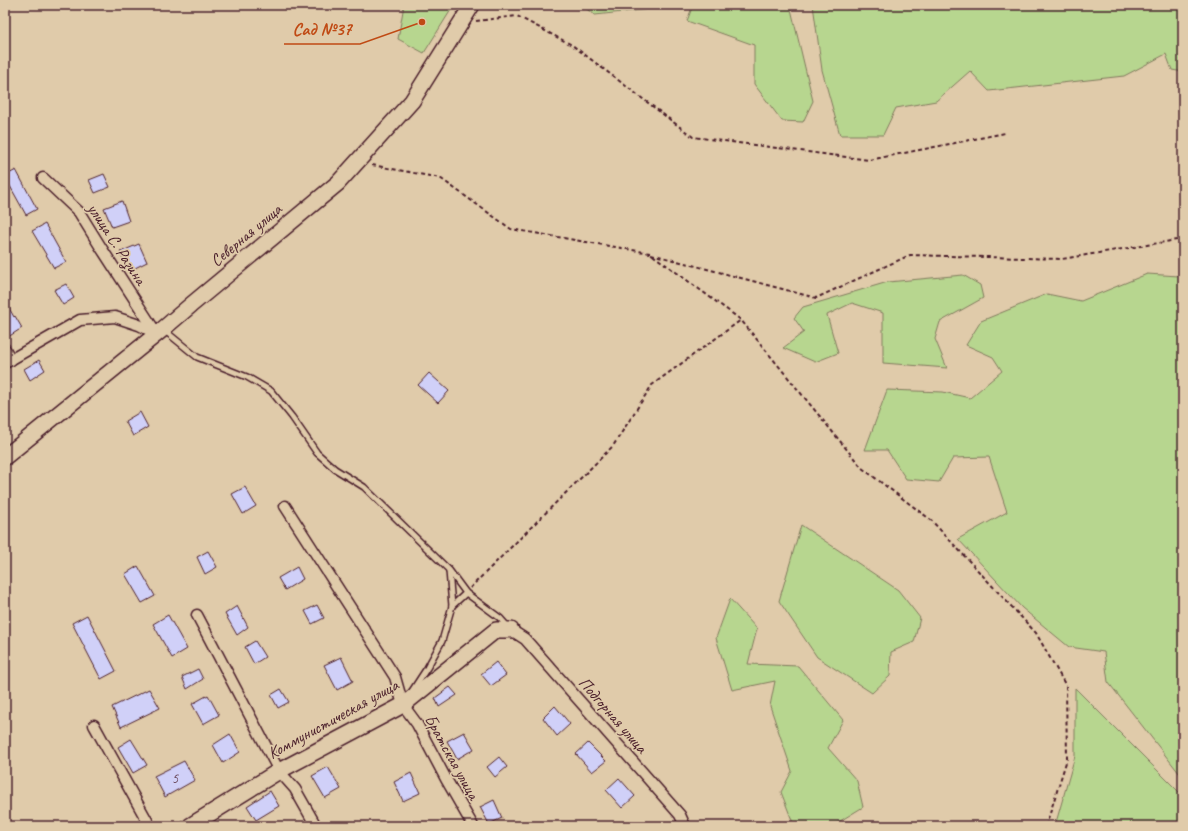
<svg xmlns="http://www.w3.org/2000/svg" width="1188" height="831" font-family="Caveat,sans-serif">
	<style>
		.green { fill: #b7d68f; stroke: #807a5d }
		.building { fill: #d0d0f8; stroke: #4a1f2b }
		.lines { fill: none; stroke-linecap: round; stroke-linejoin: round }
		.lane-casing { stroke: #4a1f2b; stroke-width: 8 }
		.street-casing { stroke: #4a1f2b; stroke-width: 13 }
		.secondary-casing { stroke: #4a1f2b; stroke-width: 18 }
		.path { stroke: #4a1f2b; stroke-width: 2; stroke-dasharray: 4 3; stroke-linecap: butt }
		.lane { stroke: #e0cbaa; stroke-width: 5 }
		.street { stroke: #e0cbaa; stroke-width: 10 }
		.secondary { stroke: #e0cbaa; stroke-width: 15 }
		.labels { text-anchor: middle; dominant-baseline: central; stroke-width: 3.5; stroke-linejoin: round; paint-order: stroke }
		.number-label { font-size: 15px; fill: #6c4b5e }
		.street-label { font-size: 17px; fill: #4a1f2b; stroke: #e0cbaa }
		.leader { fill: none; stroke: #c04a14; stroke-width: 1.5 }
		.callout-dot { fill: #c04a14; stroke: #e0cbaa; stroke-width: 1.5 }
		.callout-label { font-size: 18px; text-anchor: middle; font-weight: bold; fill: #c04a14; stroke: #e0cbaa; stroke-width: 3.5; stroke-linejoin: round; paint-order: stroke }
	</style>
	<rect width="100%" height="100%" fill="#e0cbaa"/>
	<filter id="ink" filterUnits="userSpaceOnUse"><feTurbulence type="fractalNoise" baseFrequency=".025" numOctaves="2"/><feDisplacementMap in="SourceGraphic" scale="8" xChannelSelector="R" yChannelSelector="G"/><feConvolveMatrix kernelMatrix="1 2 1 2 8 2 1 2 1" color-interpolation-filters="sRGB"/></filter>
	<g filter="url(#ink)">
		<g class="green">
			<path d="M404 5H454L424 53 398 39Z"/>
			<path d="M581 5H655L651 9 595 15Z"/>
			<path d="M693 5H790L813 101 803 122 782 121 754 84V45L687 21Z"/>
			<path d="M813 5H1183V72L1172 70 1166 54 1124 76 989 91 970 71 936 101 896 108 883 135H840L822 70Z"/>
			<path d="M1147 274 1179 276 1183 274V778L1108 682 1104 652 1069 647 1022 608 958 539 1007 512 989 457 953 458 939 482 906 479 887 450H865L887 390 943 392 970 398 1002 371 993 357 966 345 981 321 1047 294 1081 301Z"/>
			<path d="M963 275 980 285 983 298 940 322 935 339 947 368 883 363V313L852 303 827 315 838 353 815 362 783 348 804 332 794 318 803 307 888 282Z"/>
			<path d="M801 525 898 590 920 618 914 642 891 652 890 676 872 693 817 657 779 601Z"/>
			<path d="M730 599 757 629 748 664 798 666 843 720 828 748 857 781 863 807 832 826H791L793 823 781 792 792 771 770 706 775 681 732 690 716 638Z"/>
			<path d="M1075 688 1183 796V826H1055L1075 756Z"/>
		</g>
		<g class="building">
			<path d="M16 170 37 209 26 215 5 177V176Z"/>
			<path d="M104 174 110 187 95 193 89 180Z"/>
			<path d="M122 201 129 221 112 227 104 208Z"/>
			<path d="M45 224 66 262 54 268 32 231Z"/>
			<path d="M139 244 147 262 129 271 120 252Z"/>
			<path d="M66 284 74 298 63 305 54 290Z"/>
			<path d="M5 301 14 317 15 316 22 328 8 337 5 333Z"/>
			<path d="M39 360 45 370 30 380 24 369Z"/>
			<path d="M429 373 449 391 438 403 418 385Z"/>
			<path d="M140 412 148 427 133 436 125 421Z"/>
			<path d="M245 487 256 506 243 514 232 494Z"/>
			<path d="M208 551 217 567 205 574 197 557Z"/>
			<path d="M138 566 155 596 142 603 125 574Z"/>
			<path d="M297 567 303 579 285 590 278 578Z"/>
			<path d="M317 605 324 618 312 624 305 611Z"/>
			<path d="M237 606 248 627 237 635 225 614Z"/>
			<path d="M87 615 116 671 101 679 72 623Z"/>
			<path d="M168 615 187 649 172 658 153 624Z"/>
			<path d="M255 641 265 657 254 664 245 647Z"/>
			<path d="M341 657 353 681 337 690 324 665Z"/>
			<path d="M496 662 506 675 491 686 481 674Z"/>
			<path d="M198 669 203 679 187 689 182 677Z"/>
			<path d="M450 687 457 695 439 707 435 698Z"/>
			<path d="M149 689 160 708 121 727 112 707Z"/>
			<path d="M281 689 289 702 278 708 271 695Z"/>
			<path d="M208 695 219 715 203 724 192 704Z"/>
			<path d="M555 706 570 724 557 736 543 718Z"/>
			<path d="M464 732 474 749 457 759 447 741Z"/>
			<path d="M230 734 240 752 223 763 213 745Z"/>
			<path d="M131 739 147 765 133 773 118 747Z"/>
			<path d="M588 743 606 761 592 772 576 754Z"/>
			<path d="M499 757 507 767 495 777 487 767Z"/>
			<path d="M184 761 195 780 165 797 154 776Z"/>
			<path d="M328 767 341 789 325 798 312 776Z"/>
			<path d="M411 773 420 793 403 801 394 782Z"/>
			<path d="M619 778 635 796 622 808 606 790Z"/>
			<path d="M270 791 279 806 256 820 247 806Z"/>
			<path d="M494 800 502 818 489 824 480 807Z"/>
		</g>
		<g class="lines">
			<defs>
				<g id="lane">
					<path d="M164 330 197 357 247 377 271 391 292 417 317 453 335 469 364 487 449 570 466 593 500 618 508 627"/>
					<path d="M452 606 466 593"/>
					<path d="M412 691 427 668 442 641 452 606 449 571"/>
				</g>
				<g id="street">
					<path d="M43 178 79 212 100 246 157 334"/>
					<path d="M5 349 11 360"/>
					<path d="M5 363 80 320 115 317 139 325 157 334"/>
					<path d="M285 506 395 677 403 705 417 724 446 779 473 826"/>
					<path d="M197 615 279 771 295 789 316 826"/>
					<path d="M511 630 525 639 680 815 685 826"/>
					<path d="M94 725 150 826"/>
				</g>
				<g id="secondary">
					<path d="M5 457 163 329 191 305 338 183 412 101 472 5"/>
					<path d="M190 826 279 771 403 705 496 630H511"/>
				</g>
			</defs>
			<use href="#lane" class="lane-casing"/>
			<use href="#street" class="street-casing"/>
			<use href="#secondary" class="secondary-casing"/>
			<g class="path">
				<path d="M476 21 517 16 572 45 693 137 869 160 1005 133"/>
				<path d="M372 165 440 178 511 229 650 253 741 320 862 468 931 520 1036 633 1066 686 1067 759 1046 826"/>
				<path d="M651 254 816 298 910 255 1062 259 1183 239"/>
				<path d="M470 588 613 446 652 385 741 320"/>
			</g>
			<use href="#lane" class="lane"/>
			<use href="#street" class="street"/>
			<use href="#secondary" class="secondary"/>
		</g>
	</g>
	<g class="labels">
		<g class="number-label">
			<text x="175" y="778">5</text>
		</g>
		<g class="street-label">
			<text transform="translate(246 235) rotate(-40)">Северная улица</text>
			<text transform="translate(117 244) rotate(57)">улица С. Разина</text>
			<text transform="translate(613 715) rotate(49)">Подгорная улица</text>
			<text transform="translate(333 719) rotate(-29)">Коммунистическая улица</text>
			<text transform="translate(452 757) rotate(61)">Братская улица</text>
		</g>
	</g>
	<path class="leader" d="M422 22L360 44H284"/>
	<circle class="callout-dot" cx="422" cy="22" r="4"/>
	<g class="callout-label">
		<text x="322" y="35">Сад №37</text>
	</g>
	<rect width="1188" height="831" fill="none" stroke="#e0cbaa" stroke-width="20"/>
	<rect x="10" y="10" width="1168" height="811" fill="none" stroke="#4a1f2b" stroke-width="1.5" filter="url(#ink)"/>
</svg>
